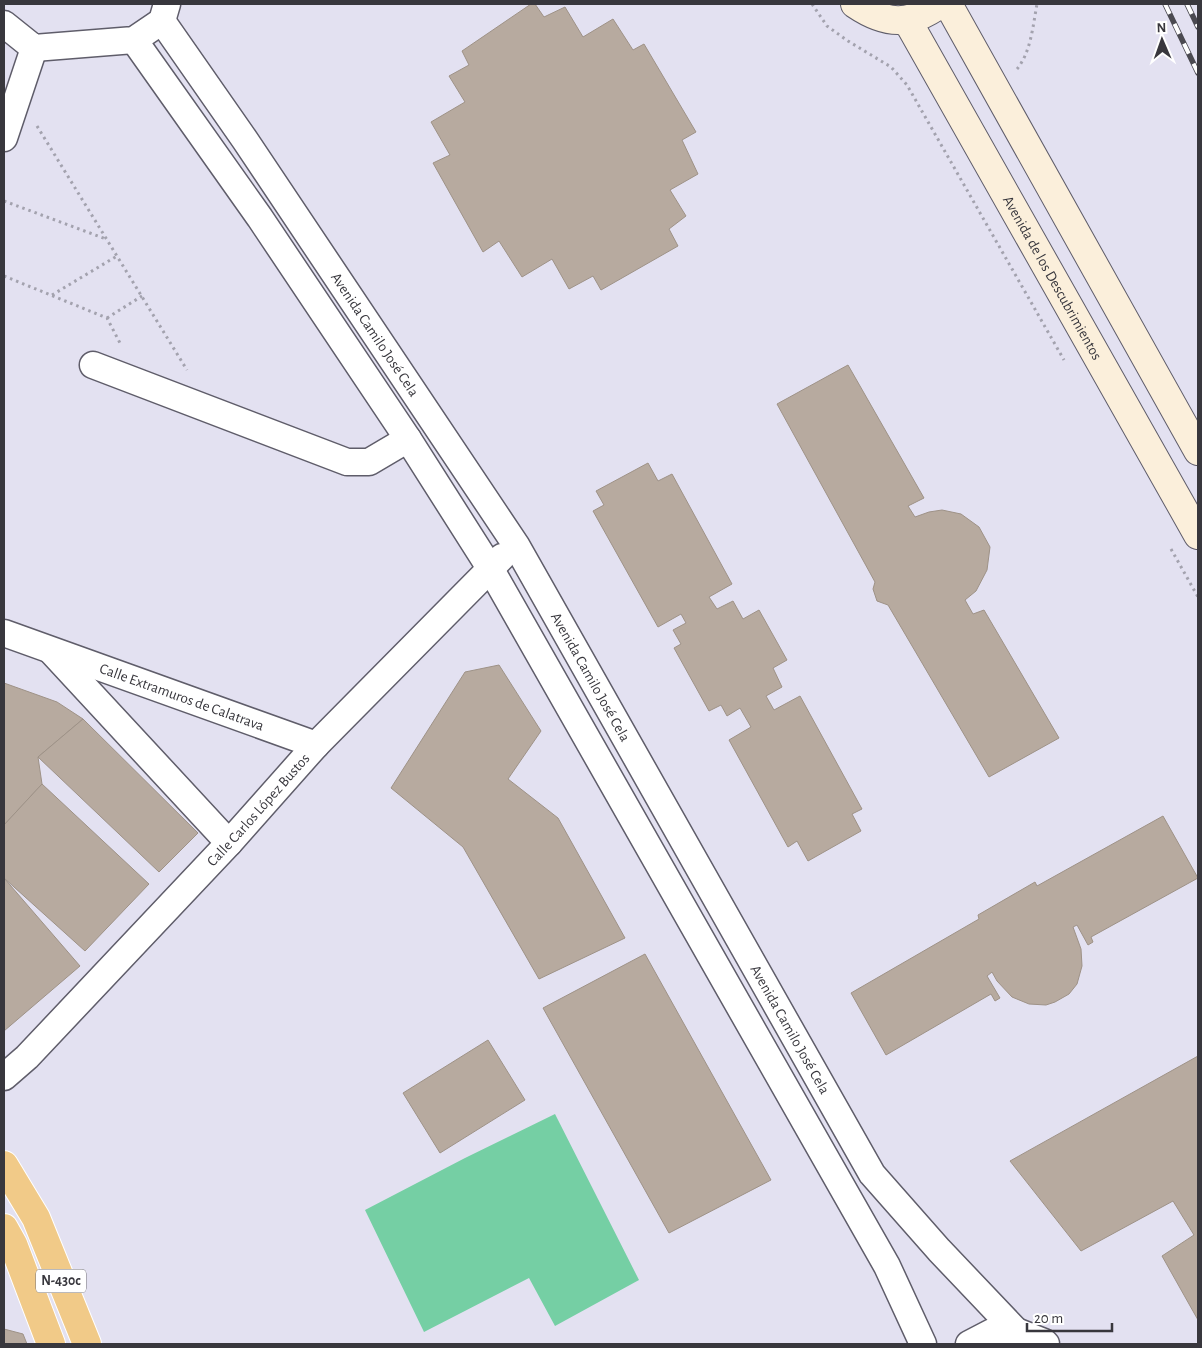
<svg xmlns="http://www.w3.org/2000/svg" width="1202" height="1348" font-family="'Alegreya Sans',sans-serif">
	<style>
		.green { fill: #75cfa4 }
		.building { fill: #b7aa9f; stroke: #9e9287 }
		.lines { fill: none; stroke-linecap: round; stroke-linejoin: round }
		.street-casing { stroke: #5f5d6a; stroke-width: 29 }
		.secondary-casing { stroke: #5f5d6a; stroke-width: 30 }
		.highway-casing { stroke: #fff; stroke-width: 30 }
		.path { stroke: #a3a2ae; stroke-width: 3; stroke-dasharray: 2.5 4; stroke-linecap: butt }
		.street { stroke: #fff; stroke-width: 26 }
		.secondary { stroke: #fbefdb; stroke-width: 28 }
		.highway { stroke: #f1ca88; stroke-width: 28 }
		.rail-casing { stroke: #4b4a51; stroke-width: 5.5 }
		.rail { stroke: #fff; stroke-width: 4; stroke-dasharray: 11; stroke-linecap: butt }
		.labels { text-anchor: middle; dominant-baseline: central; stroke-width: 4; stroke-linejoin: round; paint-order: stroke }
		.shield { fill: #fff; stroke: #747377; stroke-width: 1 }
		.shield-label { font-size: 14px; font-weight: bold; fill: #38373d }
		.street-label { font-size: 15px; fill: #38373d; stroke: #fff }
	</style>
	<rect width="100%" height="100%" fill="#e3e1f1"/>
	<path class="green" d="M555 1114 639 1280 555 1326 529 1278 424 1332 365 1210 465 1158Z"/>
	<g class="building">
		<path d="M531 4H535L544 17 565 7 583 37 613 19 633 50 644 44 696 132 682 140 698 174 670 190 686 216 669 229 678 246 601 290 593 276 569 289 552 259 522 277 499 241 483 252 433 163 450 155 431 122 465 102 449 76 469 65 462 51Z"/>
		<path d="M848 365 924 498 908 506 915 517 929 512 942 510 961 514 979 527 990 547 987 570 976 591 965 600 973 614 984 610 1059 738 989 777 888 605 877 601 873 589 875 582 777 404Z"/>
		<path d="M648 463 658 481 672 474 732 584 709 597 717 609 733 601 743 619 759 610 787 660 773 668 782 687 766 696 774 710 800 696 862 809 852 814 861 831 808 861 797 841 788 847 729 740 751 727 740 708 727 716 721 705 709 711 674 648 681 644 673 630 686 623 681 614 658 627 593 511 604 505 596 491Z"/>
		<path d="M499 665 541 731 508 779 558 818 625 938 539 979 463 847 391 788 465 672Z"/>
		<path d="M4 683 57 702 83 719 38 757 42 784 4 825Z"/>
		<path d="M83 719 198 833 159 872 38 757Z"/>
		<path d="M42 784 149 884 85 951 4 878V825Z"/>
		<path d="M1163 816 1198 878 1091 937 1093 942 1088 945 1077 925 1073 927 1081 949 1082 966 1077 984 1069 994 1055 1002 1046 1005 1029 1004 1012 997 997 981 992 972 987 976 1000 998 995 1001 991 994 886 1055 851 993 979 919 978 915 1035 882 1037 886Z"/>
		<path d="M4 878 80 966 4 1031Z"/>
		<path d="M645 954 771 1180 669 1233 543 1008Z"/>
		<path d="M488 1040 525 1100 440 1153 403 1093Z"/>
		<path d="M1198 1056V1320L1162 1256 1194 1235 1173 1201 1081 1251 1010 1161Z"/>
		<path d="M4 1329 23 1334 27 1344H4Z"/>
	</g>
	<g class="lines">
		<defs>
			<g id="street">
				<path id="s1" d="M162 21 245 140 516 545 872 1174 939 1250 1016 1331"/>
				<path d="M4 24 34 48 134 40 162 21 167 4"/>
				<path d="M134 40 260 218 408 439 490 568 887 1266 923 1344"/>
				<path d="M4 138 34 48"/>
				<path d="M93 365 347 462H369L408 439"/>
				<path id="s2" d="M4 633 316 745"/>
				<path d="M52 652 229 843"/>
				<path id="s3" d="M4 1077 27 1057 229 843 316 745 502 557"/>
				<path d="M969 1344 992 1332 1016 1331 1044 1342 1046 1344"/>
			</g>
			<g id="secondary">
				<path d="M855 4C886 25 910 26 940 4"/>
				<path d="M948 4 1198 451"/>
				<path id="s4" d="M907 20 1198 535"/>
			</g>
			<g id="highway">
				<path d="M4 1165 36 1218 87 1344"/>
				<path d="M4 1228 13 1244 51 1344"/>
			</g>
		</defs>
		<use href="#street" class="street-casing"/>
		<use href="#secondary" class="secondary-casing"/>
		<use href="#highway" class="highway-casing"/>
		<g class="path">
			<path d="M812 4 827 26 848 41 891 67 907 85 1064 360"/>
			<path d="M1017 69C1031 52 1033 25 1037 4"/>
			<path d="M37 126 187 370"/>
			<path d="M4 201 106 239"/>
			<path d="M4 276 107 318 121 345"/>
			<path d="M52 295 117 256"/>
			<path d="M107 318 142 296"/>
			<path d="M1171 549 1198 597"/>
		</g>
		<use href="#street" class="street"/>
		<use href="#secondary" class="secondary"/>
		<use href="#highway" class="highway"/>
		<defs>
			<g id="rail">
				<path d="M1165 4 1198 73"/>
				<path d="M1187 4 1198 27"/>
			</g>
		</defs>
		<use href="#rail" class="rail-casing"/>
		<use href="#rail" class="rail"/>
	</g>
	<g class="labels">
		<rect class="shield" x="36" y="1269.5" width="50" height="23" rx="4"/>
		<g class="shield-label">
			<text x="61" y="1281">N-430c</text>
		</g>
		<g class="street-label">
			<text stroke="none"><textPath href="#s4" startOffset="296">Avenida de los Descubrimientos</textPath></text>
			<text stroke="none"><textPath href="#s1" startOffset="379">Avenida Camilo José Cela</textPath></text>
			<text stroke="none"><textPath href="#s1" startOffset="784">Avenida Camilo José Cela</textPath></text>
			<text stroke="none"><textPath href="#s2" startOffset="189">Calle Extramuros de Calatrava</textPath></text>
			<text stroke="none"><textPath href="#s3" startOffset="369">Calle Carlos López Bustos</textPath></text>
			<text stroke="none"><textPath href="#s1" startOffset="1189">Avenida Camilo José Cela</textPath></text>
		</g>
	</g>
	<rect width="1202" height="1348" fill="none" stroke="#38373d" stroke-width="10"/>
	<g transform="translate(1162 40) rotate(358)" stroke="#ffffff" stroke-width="4" paint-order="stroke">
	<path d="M0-4L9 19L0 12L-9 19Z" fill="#38373d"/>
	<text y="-8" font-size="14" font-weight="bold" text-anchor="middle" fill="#38373d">N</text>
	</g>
	<path d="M1027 1323v8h85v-8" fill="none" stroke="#38373d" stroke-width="2.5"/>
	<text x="1034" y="1323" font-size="15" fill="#38373d" stroke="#ffffff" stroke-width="4" paint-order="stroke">20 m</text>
</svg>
